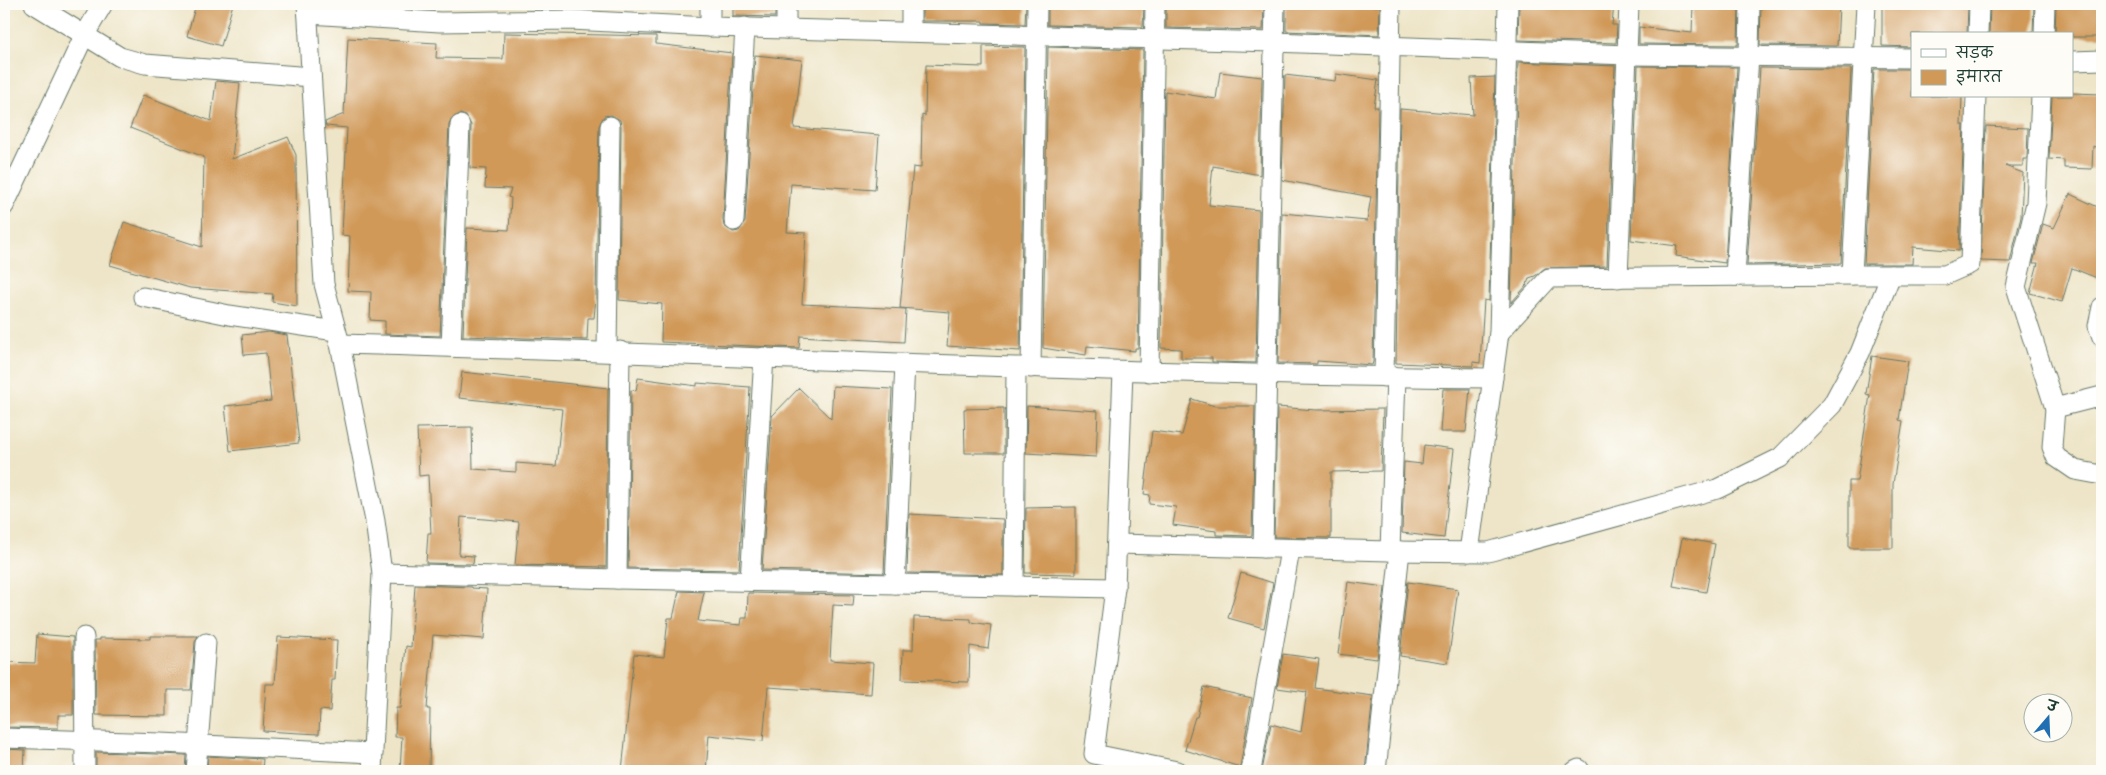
<svg xmlns="http://www.w3.org/2000/svg" width="2106" height="775" font-family="'Indie Flower','Playpen Sans Deva',sans-serif">
	<style>
		.building { fill: #d09958 }
		.lines { fill: none; stroke-linecap: round; stroke-linejoin: round }
		.street-casing { stroke: #677868; stroke-width: 21 }
		.street { stroke: #fff; stroke-width: 19 }
	</style>
	<rect width="100%" height="100%" fill="#fdfcf7"/>
	<filter id="ink" filterUnits="userSpaceOnUse"><feTurbulence type="fractalNoise" baseFrequency=".02" numOctaves="2"/><feDisplacementMap in="SourceGraphic" scale="10" xChannelSelector="R" yChannelSelector="G"/><feConvolveMatrix kernelMatrix="1 2 1 2 8 2 1 2 1" color-interpolation-filters="sRGB"/></filter>
	<filter id="wash" filterUnits="userSpaceOnUse"><feTurbulence type="fractalNoise" baseFrequency=".0096" numOctaves="4" result="noise"/><feDisplacementMap in="SourceGraphic" scale="20" xChannelSelector="R" yChannelSelector="G"/><feGaussianBlur stdDeviation="1.12" result="paint"/><feColorMatrix in="noise" values="0 0 0 0 0 0 0 0 0 0 0 0 0 0 0 0 0 1.4 0 .05"/><feComposite in="paint" operator="in"/></filter>
	<g filter="url(#wash)">
		<rect width="100%" height="100%" fill="#eee5c8"/>
		<g id="blocks">
			<g class="building">
				<path d="M196 4H233L221 46 187 36Z"/>
				<path d="M733 4H775V17L733 16Z"/>
				<path d="M922 4H1026L1025 24 983 23V21H922Z"/>
				<path d="M1048 4H1144L1143 27 1048 25Z"/>
				<path d="M1166 4H1264L1263 30 1166 28Z"/>
				<path d="M1286 4 1380 6 1379 35 1286 31Z"/>
				<path d="M1519 4H1614L1612 25H1617L1616 43 1518 40Z"/>
				<path d="M1693 4H1739L1738 45 1639 44V27L1692 33Z"/>
				<path d="M1761 4 1839 6 1837 46 1760 45Z"/>
				<path d="M1882 4H1968L1967 34H1912V47L1882 46Z"/>
				<path d="M1990 4H2034L2033 34H1989Z"/>
				<path d="M2056 4H2102V37H2072V34H2055Z"/>
				<path d="M504 33 656 36V44L732 53 723 220 724 226 733 232 739 231 745 222 755 55 802 60 794 128 879 135 875 190 791 184 787 232 806 233 802 304 906 309 904 342 800 336 799 348 661 342 662 304 619 300 621 126 620 120 611 115 604 116 599 126 596 298 594 318H588L587 340 463 336 467 228 509 230 511 198 508 197 511 189 485 188 486 169 470 168 471 125 466 116 460 114 451 119 449 125 440 336 385 334V321L370 320 371 292 348 291 350 236 342 235 347 128 326 126 325 122 344 114 348 38 437 43 436 58 503 59Z"/>
				<path d="M983 46 1025 47 1020 351 947 346 950 312 900 308 913 167 921 168 922 115 925 116 926 65 983 67Z"/>
				<path d="M1048 47 1143 50 1138 348H1135V351L1087 346 1086 355 1043 348Z"/>
				<path d="M1518 62 1615 66 1607 266 1545 268 1535 276 1529 278 1527 285 1511 303Z"/>
				<path d="M1638 66 1737 67 1725 263 1676 256 1677 246 1631 240Z"/>
				<path d="M1760 68 1851 69 1841 263 1747 265Z"/>
				<path d="M1874 69H1912V96H1962L1961 125H1964L1959 251 1913 247 1912 264H1864Z"/>
				<path d="M1220 72 1262 77 1260 175 1213 166 1209 205 1259 210 1256 363 1212 362V358H1181V349L1161 348 1165 91 1216 99Z"/>
				<path d="M1336 74 1378 80 1374 107H1378L1373 362 1372 365 1317 361V364L1278 363 1282 213 1367 221 1371 197 1282 180 1285 75 1335 81Z"/>
				<path d="M1495 77 1489 301 1484 300 1480 363 1473 362V366L1396 363 1400 109 1473 115 1471 78Z"/>
				<path d="M216 81 240 83 232 159 288 137 296 155 297 306 272 302 273 294 190 288 110 265 124 222 202 247 204 157 130 128 143 95 211 121Z"/>
				<path d="M2072 93 2102 94V150L2093 146 2092 169 2064 168V160L2049 159 2052 96H2072Z"/>
				<path d="M1986 126 2028 128 2027 159H2023V166H2005L2023 173 2021 217 2010 262 1981 261Z"/>
				<path d="M2070 194 2102 209V280L2072 268 2062 302 2030 293 2038 263H2033L2043 224 2054 228Z"/>
				<path d="M269 332 287 335 299 443 230 451 225 406 271 401 266 353 244 355 242 335Z"/>
				<path d="M1872 356 1908 361 1899 420 1903 421 1893 484V548H1849V481H1857L1870 395 1866 394Z"/>
				<path d="M462 372 608 388 606 567 515 565 519 522 461 517 459 555 474 556 473 564 426 563 428 533H431L428 475 419 476 417 428 472 427 473 469 516 472V463L556 466 562 409 459 398Z"/>
				<path d="M638 378 697 386V383L750 387 739 570 628 568 631 390 636 391Z"/>
				<path d="M833 386 892 389 884 573 762 570 772 416 799 388 831 419Z"/>
				<path d="M1443 389H1470L1466 432H1440Z"/>
				<path d="M1192 399 1215 406H1255L1252 536 1216 535V531L1173 525 1176 507 1149 504 1150 495 1144 494 1152 431 1182 435Z"/>
				<path d="M1027 406 1098 411 1096 457 1026 453Z"/>
				<path d="M1277 407 1316 410 1383 409 1381 471 1331 472V538L1274 537Z"/>
				<path d="M1004 408V453H965L964 409Z"/>
				<path d="M1424 445 1454 449 1444 538 1402 533 1404 462 1422 464Z"/>
				<path d="M1076 507V574L1025 573 1026 508Z"/>
				<path d="M909 514 1003 519V575L907 573Z"/>
				<path d="M1682 538 1715 544 1706 592 1673 586Z"/>
				<path d="M1241 573 1273 583 1264 628 1228 618Z"/>
				<path d="M1348 582 1385 587 1377 659 1338 654Z"/>
				<path d="M1408 582 1458 589 1448 663 1400 656Z"/>
				<path d="M415 585 472 587V588L487 589 484 639 433 635 427 709H430L429 771H400L402 737H395L396 708H400L406 646 411 647Z"/>
				<path d="M679 591 704 592 698 621 741 625 742 618H747L748 593 854 595 853 606 833 605 830 660 873 663 871 694 768 687 763 741 709 735 706 771H622L634 654 664 657 668 618H673Z"/>
				<path d="M914 617 971 619V622L991 625 988 649 970 646 969 682 902 680 903 650H913Z"/>
				<path d="M37 634 73 637V715H58V728L4 727V662L35 663Z"/>
				<path d="M150 636H198L195 642 191 690H167V716L96 715 95 640H100V638L150 639Z"/>
				<path d="M278 637 337 640 335 680H332L330 711 320 710 319 734 263 731 266 684H275Z"/>
				<path d="M1283 654 1319 659 1315 688 1373 696 1365 771H1262L1271 724 1301 732 1307 692 1277 688Z"/>
				<path d="M1204 687 1252 698 1240 767 1185 750 1195 717H1197Z"/>
				<path d="M4 749 25 750 24 771H4Z"/>
				<path d="M96 752 186 755 185 771H96Z"/>
				<path d="M208 756 263 759 262 771H207Z"/>
			</g>
		</g>
	</g>
	<g filter="url(#ink)">
		<use href="#blocks" fill-opacity="0" stroke="#677868" stroke-width="1"/>
		<g class="lines">
			<defs>
				<g id="street">
					<path d="M34 4 120 57 145 64 311 77"/>
					<path d="M307 4 324 284 340 344 375 521 382 573 372 771"/>
					<path d="M710 4V27"/>
					<path d="M786 4V29"/>
					<path d="M308 14 440 22 571 20 710 27 1273 42 1628 55 1912 58"/>
					<path d="M911 31V4"/>
					<path d="M1978 34 1979 4"/>
					<path d="M2044 34 2045 4"/>
					<path d="M2072 61 2102 60"/>
					<path d="M2041 96 2036 203 2016 287 2055 408 2052 447 2056 457 2075 470 2102 475"/>
					<path d="M4 206 84 36 103 4"/>
					<path d="M734 221 745 27"/>
					<path d="M1852 275H1945L1970 264 1976 96"/>
					<path d="M1735 276 1749 56 1750 4"/>
					<path d="M1618 278 1629 4"/>
					<path d="M143 297 229 315 336 331"/>
					<path d="M2102 307 2098 326 2102 337"/>
					<path d="M1499 333 1549 278 1852 275 1866 4"/>
					<path d="M340 344C724 354 1108 375 1493 378"/>
					<path d="M451 347 460 125"/>
					<path d="M607 351 610 126"/>
					<path d="M1031 368 1037 4"/>
					<path d="M1149 372 1155 4"/>
					<path d="M1384 377 1391 4"/>
					<path d="M2055 408 2102 396"/>
					<path d="M1117 544 1390 551 1396 377"/>
					<path d="M1263 548 1275 4"/>
					<path d="M1390 551 1488 552 1717 489 1780 458 1832 405 1860 353 1891 275"/>
					<path d="M1469 552 1499 333 1508 4"/>
					<path d="M382 573 617 579 620 351"/>
					<path d="M617 579 1115 588 1123 371"/>
					<path d="M750 581 764 357"/>
					<path d="M895 584 905 363"/>
					<path d="M1014 586 1016 368"/>
					<path d="M1115 588 1094 754 1177 771"/>
					<path d="M84 637 85 771"/>
					<path d="M4 738 161 743 373 753"/>
					<path d="M196 771 206 643"/>
					<path d="M1251 771 1290 550"/>
					<path d="M1376 771 1400 551"/>
					<path d="M1575 771 1579 769"/>
				</g>
			</defs>
			<use href="#street" class="street-casing"/>
			<use href="#street" class="street"/>
		</g>
	</g>
	<rect width="2106" height="775" fill="none" stroke="#fdfcf7" stroke-width="20"/>
	<rect x="1911" y="32" width="162" height="65" fill="#fdfcf7" stroke="#a4b0a9"/>
	<rect x="1921" y="49" width="25" height="8" fill="#ffffff" stroke="#a4b0a9"/>
	<text x="1956" y="58" font-size="15" fill="#1f3d34">सड़क</text>
	<rect x="1921" y="70" width="25" height="15" fill="#d09958" stroke="#a4b0a9"/>
	<text x="1956" y="82" font-size="15" fill="#1f3d34">इमारत</text>
	<g transform="translate(2048 718) rotate(19)"><circle r="24" fill="#fdfcf7" stroke="#a4b0a9"/>
	<path d="M0-4L9 19L0 12L-9 19Z" fill="#1f6fb2"/>
	<text y="-8" font-size="14" font-weight="bold" text-anchor="middle" fill="#1f3d34">उ</text>
	</g>
</svg>
